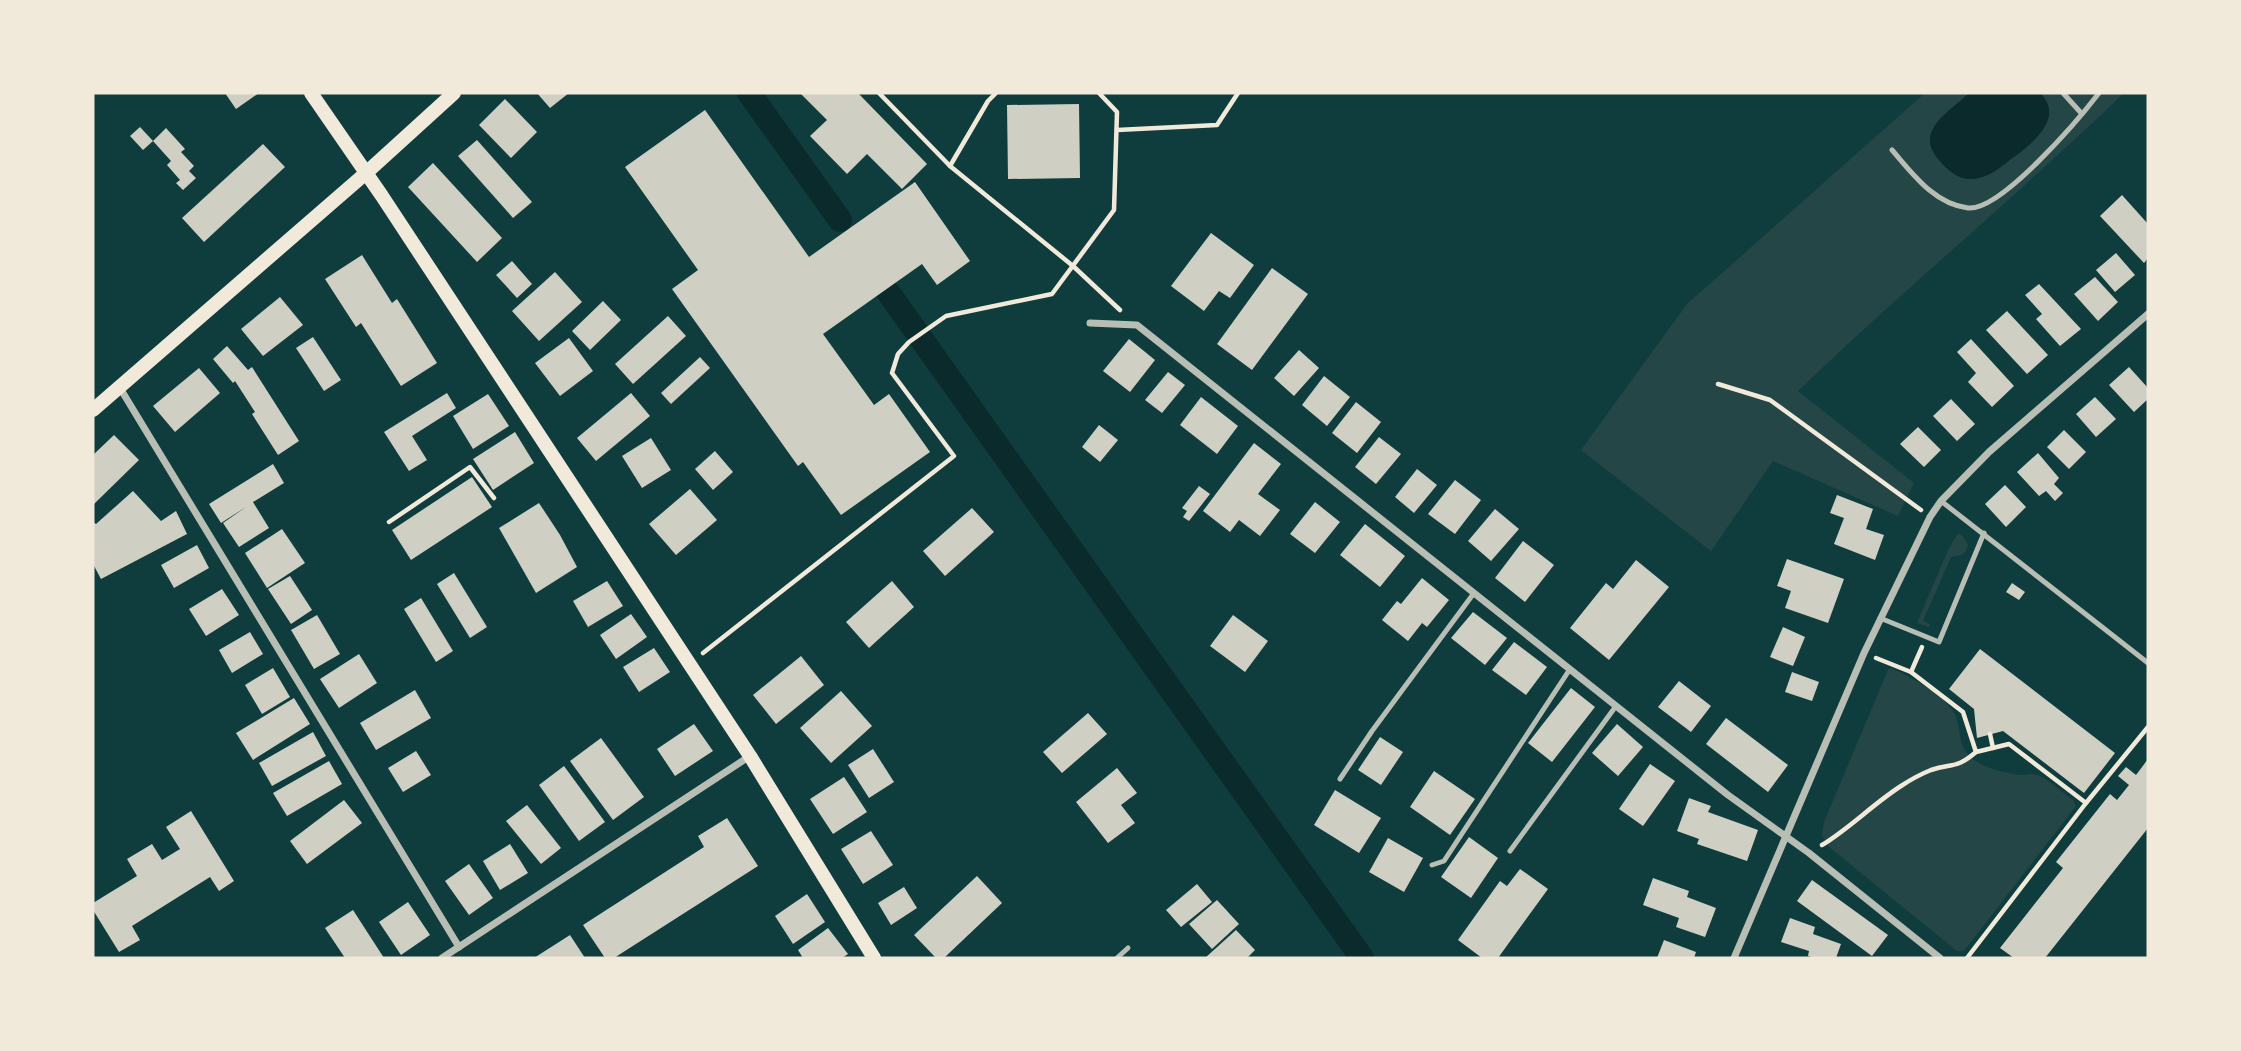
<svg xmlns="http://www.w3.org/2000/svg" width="2241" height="1051" font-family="'Nunito Sans',sans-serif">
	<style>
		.green { fill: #244646 }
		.water { fill: #0a2a2b }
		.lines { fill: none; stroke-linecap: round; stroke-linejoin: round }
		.canal { stroke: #0a2a2b; stroke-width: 24 }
		.building { fill: #cfcfc3 }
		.path { stroke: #f1e9da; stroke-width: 4.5 }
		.service { stroke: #b8beb3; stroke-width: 5 }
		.minor { stroke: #b8beb3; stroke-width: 7 }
		.secondary { stroke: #f1e9da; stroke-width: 14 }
	</style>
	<rect width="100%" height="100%" fill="#0f3d3e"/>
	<g class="green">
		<path d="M1925 93H2124C2018 195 1904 289 1798 391L1914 483 1898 516 1773 461 1711 551 1581 450 1687 304Z"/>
		<path d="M1961 534 1968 544C1966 556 1961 555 1951 557L1923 621 1930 624 1929 627 1917 623 1948 550 1957 535Z"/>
		<path d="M1891 668C1911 678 1947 695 1956 717 1962 734 1957 747 1974 760 1988 769 2004 773 2021 775 2026 775 2032 773 2037 775 2046 777 2064 794 2073 800L2076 806 1964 951H1957L1829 847 1822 835 1824 822 1888 670Z"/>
	</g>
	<path class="water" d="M1969 93H2040C2066 118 2031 145 2011 159 2000 168 1988 178 1973 179 1958 180 1947 170 1938 159 1914 131 1949 112 1969 93Z"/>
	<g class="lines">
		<g class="canal">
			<path d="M749 93 840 220"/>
			<path d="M888 292 1362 958"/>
		</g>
	</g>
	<g class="building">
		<path d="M225 93H259L236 109Z"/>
		<path d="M537 93H569L550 108Z"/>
		<path d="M800 93H858L927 164 902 189 867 154 847 174 810 136 827 120Z"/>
		<path d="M505 99 537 132 511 158 479 125Z"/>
		<path d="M1079 104 1080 178 1008 179 1007 105Z"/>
		<path d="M705 110 809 257 915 182 970 261 937 285 922 264 823 334 874 405 889 394 930 452 841 515 803 462 798 466 672 289 698 270 625 167Z"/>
		<path d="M140 127 153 141 143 150 130 136Z"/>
		<path d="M166 128 185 149 181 152 194 166 189 171 196 178 183 190 176 183 180 180 167 165 171 161 153 141Z"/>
		<path d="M477 140 532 202 513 218 458 156Z"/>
		<path d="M263 144 285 167 204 242 182 218Z"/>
		<path d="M433 163 502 238 477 262 408 187Z"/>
		<path d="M2122 195 2148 224V258L2144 263 2100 216Z"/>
		<path d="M1211 233 1254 265 1230 298 1219 291 1204 311 1171 286Z"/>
		<path d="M2116 253 2135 275 2115 292 2096 270Z"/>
		<path d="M362 255 392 303 397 299 437 363 401 386 361 323 356 327 325 279Z"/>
		<path d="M512 261 532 284 517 298 496 275Z"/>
		<path d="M1272 268 1308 294 1252 370 1217 344Z"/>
		<path d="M555 272 582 302 539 341 512 311Z"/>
		<path d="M2095 277 2118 302 2098 321 2074 294Z"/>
		<path d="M2039 284 2081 329 2060 346 2036 319 2042 314 2025 295Z"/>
		<path d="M280 297 303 325 263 356 241 329Z"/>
		<path d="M603 301 621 320 590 350 572 331Z"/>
		<path d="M2007 311 2048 355 2027 374 1986 330Z"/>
		<path d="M668 316 686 336 633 384 615 364Z"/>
		<path d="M313 337 341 380 324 391 296 348Z"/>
		<path d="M569 338 593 371 560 396 535 363Z"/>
		<path d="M1129 339 1155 360 1130 392 1103 371Z"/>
		<path d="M1971 339 2014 386 1992 407 1968 382 1976 373 1957 352Z"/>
		<path d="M227 346 248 370 252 367 299 441 278 455 252 414 255 412 235 381 233 383 213 359Z"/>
		<path d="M1299 350 1319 368 1294 396 1274 378Z"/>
		<path d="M700 357 710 368 671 404 661 393Z"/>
		<path d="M2129 367 2148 388V399L2134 412 2109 385Z"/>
		<path d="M199 368 220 393 175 432 153 406Z"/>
		<path d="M1168 372 1185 385 1162 413 1145 400Z"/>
		<path d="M1324 376 1350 397 1327 426 1302 405Z"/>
		<path d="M447 393 456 408 412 436 427 460 409 471 384 432Z"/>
		<path d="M631 393 650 416 596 461 577 438Z"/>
		<path d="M488 394 509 426 473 449 453 416Z"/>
		<path d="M1201 397 1238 426 1217 454 1180 425Z"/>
		<path d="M2095 397 2116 419 2096 437 2076 414Z"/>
		<path d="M1951 399 1975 424 1957 441 1933 416Z"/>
		<path d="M1356 402 1381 422 1357 453 1332 433Z"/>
		<path d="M1099 425 1118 440 1100 462 1082 447Z"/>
		<path d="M1918 427 1941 450 1924 467 1900 444Z"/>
		<path d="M2064 430 2086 452 2069 469 2047 447Z"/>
		<path d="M515 432 534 463 493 490 473 459Z"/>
		<path d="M114 435 139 460 93 505V455Z"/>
		<path d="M1379 437 1401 454 1376 484 1355 467Z"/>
		<path d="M651 438 671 470 642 488 622 456Z"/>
		<path d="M1254 443 1281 464 1258 494 1280 510 1260 536 1239 520 1230 532 1203 511Z"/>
		<path d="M715 451 733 472 713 490 695 469Z"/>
		<path d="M2038 453 2059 478 2054 484 2063 493 2055 501 2046 491 2039 496 2017 472Z"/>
		<path d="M273 464 284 483 253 502 269 528 239 547 223 523 246 507 221 523 209 504Z"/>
		<path d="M1417 469 1437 485 1414 513 1395 497Z"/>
		<path d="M472 477 492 507 411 560 392 530Z"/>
		<path d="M1455 480 1481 500 1455 534 1428 514Z"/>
		<path d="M2005 485 2026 507 2006 527 1985 504Z"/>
		<path d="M1199 486 1210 494 1189 521 1183 517 1187 511 1182 508Z"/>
		<path d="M690 489 717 520 676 555 649 524Z"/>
		<path d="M133 491 161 521 176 511 187 534 101 579 93 564V522L96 524Z"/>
		<path d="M1837 495 1873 509 1866 529 1884 535 1875 560 1834 544 1844 518 1830 513Z"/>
		<path d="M1315 502 1340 522 1315 553 1290 534Z"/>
		<path d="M539 503 560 535 577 567 536 593 499 528Z"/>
		<path d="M972 508 994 532 945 576 923 551Z"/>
		<path d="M1495 509 1519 529 1491 561 1468 541Z"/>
		<path d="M1365 524 1405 556 1380 587 1340 555Z"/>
		<path d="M282 529 305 563 267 588 245 553Z"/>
		<path d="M1523 541 1554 565 1525 602 1495 578Z"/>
		<path d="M197 545 209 568 174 588 161 565Z"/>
		<path d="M1787 559 1844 579 1828 623 1785 608 1791 591 1777 586Z"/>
		<path d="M1636 560 1669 587 1609 660 1570 628 1606 583 1613 589Z"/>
		<path d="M454 573 487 627 470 638 437 584Z"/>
		<path d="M290 576 312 610 291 624 268 589Z"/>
		<path d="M1422 578 1449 600 1427 627 1422 623 1408 641 1382 620 1397 601 1401 604Z"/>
		<path d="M607 581 623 606 588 627 573 601Z"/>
		<path d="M892 581 914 607 869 648 846 622Z"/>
		<path d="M2012 583 2025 592 2019 600 2006 592Z"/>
		<path d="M222 589 239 615 206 636 189 609Z"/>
		<path d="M421 598 453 651 436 662 404 609Z"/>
		<path d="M1473 612 1507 638 1485 665 1451 638Z"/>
		<path d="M631 614 647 637 616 659 600 635Z"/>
		<path d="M317 615 340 654 314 669 291 630Z"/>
		<path d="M1233 615 1268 641 1245 672 1210 646Z"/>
		<path d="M1783 627 1805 637 1793 666 1770 657Z"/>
		<path d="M250 632 263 654 232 673 219 650Z"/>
		<path d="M1514 642 1547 667 1526 695 1492 670Z"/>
		<path d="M654 648 670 672 639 692 623 667Z"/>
		<path d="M1980 649 2115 753 2084 793 2003 731 1977 738 1974 709 1949 689Z"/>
		<path d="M359 654 377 683 339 708 320 679Z"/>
		<path d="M801 656 824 685 776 724 753 695Z"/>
		<path d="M273 668 290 697 262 714 245 685Z"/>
		<path d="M1792 672 1819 682 1812 701 1785 692Z"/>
		<path d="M1679 681 1711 706 1691 732 1658 707Z"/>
		<path d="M1571 688 1595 707 1552 762 1528 743Z"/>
		<path d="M415 690 431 718 376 750 360 723Z"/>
		<path d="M841 691 872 726 831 763 800 728Z"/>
		<path d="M294 698 310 724 253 760 236 733Z"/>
		<path d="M1088 713 1107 734 1062 773 1043 752Z"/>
		<path d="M1726 718 1788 765 1768 792 1706 744Z"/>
		<path d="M694 724 713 751 675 776 657 749Z"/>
		<path d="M1617 724 1643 747 1618 776 1592 753Z"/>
		<path d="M313 732 326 756 272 786 259 763Z"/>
		<path d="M1380 737 1403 752 1381 785 1358 770Z"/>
		<path d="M601 738 644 797 613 820 570 761Z"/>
		<path d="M873 749 894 782 869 798 848 765Z"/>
		<path d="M416 751 431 775 403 792 388 768Z"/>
		<path d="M2148 759V828L2045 958H2014L2000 948 2063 868 2056 862 2110 794 2117 800 2129 785 2118 776 2126 767 2136 775Z"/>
		<path d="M329 761 342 784 287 816 273 793Z"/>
		<path d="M1650 764 1675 781 1643 826 1619 809Z"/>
		<path d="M564 766 605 822 579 841 539 785Z"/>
		<path d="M1117 768 1137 793 1121 805 1135 823 1108 843 1076 802Z"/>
		<path d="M1434 771 1475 799 1450 835 1410 807Z"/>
		<path d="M844 777 867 812 833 834 810 799Z"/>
		<path d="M1335 790 1381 818 1359 853 1314 825Z"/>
		<path d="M1689 798 1711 806 1708 812 1758 830 1747 861 1697 844 1699 839 1677 831Z"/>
		<path d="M344 800 362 823 307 864 290 841Z"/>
		<path d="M527 805 561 848 541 864 506 821Z"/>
		<path d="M191 811 234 881 219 891 210 877 132 926 140 940 119 952 93 910V903L137 876 127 859 152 844 162 860 180 849 166 827Z"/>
		<path d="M727 818 758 866 614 958H605L583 925 704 847 698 836Z"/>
		<path d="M871 831 893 865 863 884 841 849Z"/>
		<path d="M1469 837 1498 858 1471 898 1441 877Z"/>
		<path d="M1388 838 1423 858 1404 892 1369 872Z"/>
		<path d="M510 844 528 873 500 890 483 861Z"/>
		<path d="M469 864 493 898 469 915 445 881Z"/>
		<path d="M1520 869 1548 889 1498 958H1482L1458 940 1500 881 1507 886Z"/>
		<path d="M977 876 1002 903 944 958H936L914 935Z"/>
		<path d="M1653 878 1689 891 1687 897 1716 908 1705 937 1676 927 1679 918 1643 905Z"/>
		<path d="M1812 880 1888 935 1872 956 1797 901Z"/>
		<path d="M1197 884 1212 902 1181 927 1166 910Z"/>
		<path d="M904 887 917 908 891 925 878 903Z"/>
		<path d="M807 894 825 922 793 944 775 916Z"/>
		<path d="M1217 900 1239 924 1212 949 1189 924Z"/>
		<path d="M408 902 430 935 401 955 379 922Z"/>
		<path d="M353 910 384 958H345L325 928Z"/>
		<path d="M1790 918 1815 927 1813 934 1841 944 1836 958H1815L1808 956 1809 951 1781 942Z"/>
		<path d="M828 928 848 954 842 958H803L798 950Z"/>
		<path d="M1236 930 1255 950 1247 958H1205Z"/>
		<path d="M570 935 585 958H534Z"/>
		<path d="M1664 940 1696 952 1694 958H1657Z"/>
	</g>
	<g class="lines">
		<g class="path">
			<path d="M879 93 950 166 1073 266 1120 310"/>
			<path d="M1117 130 1217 125 1238 93"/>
			<path d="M950 166 988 101 996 93"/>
			<path d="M1718 384 1770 400 1921 510"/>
			<path d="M389 522 470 467 494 498"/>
			<path d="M703 653 954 456 892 373 898 354 909 342 946 316 1052 294 1114 210 1117 112 1099 93"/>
			<path d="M1876 658 1911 672 1963 712 1976 752 2009 744 2086 803"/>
			<path d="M1911 672 1922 647"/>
			<path d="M1990 734 1993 748"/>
			<path d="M1822 845C1850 828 1873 804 1901 786 1910 780 1921 774 1931 770 1953 763 1956 769 1976 752"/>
			<path d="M1967 958 2086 803 2148 727"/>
		</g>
		<g class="service">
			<path d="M2063 93 2082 114"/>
			<path d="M1892 150C1912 173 1934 204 1968 208 2001 211 2079 119 2099 93"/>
			<path d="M1941 501 2148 663"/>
			<path d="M1880 618 1939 642 1984 533"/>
			<path d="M1340 779 1372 731 1474 593"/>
			<path d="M1510 851 1616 706"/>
			<path d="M1432 865 1444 861 1570 669"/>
			<path d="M1117 958 1128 948"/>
		</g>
		<g class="minor">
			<path d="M1090 323 1137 325 1728 795 1809 853 1940 958"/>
			<path d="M120 388 459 947"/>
			<path d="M442 958 750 756"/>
			<path d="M1734 958 1864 653 1930 517 1941 501 1989 452 2148 314"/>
		</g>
		<g class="secondary">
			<path d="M311 93 382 196 750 756 874 958"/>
			<path d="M93 410 366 173 454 93"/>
		</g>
	</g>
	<rect width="2241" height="1051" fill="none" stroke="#f1e9da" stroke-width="189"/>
</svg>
